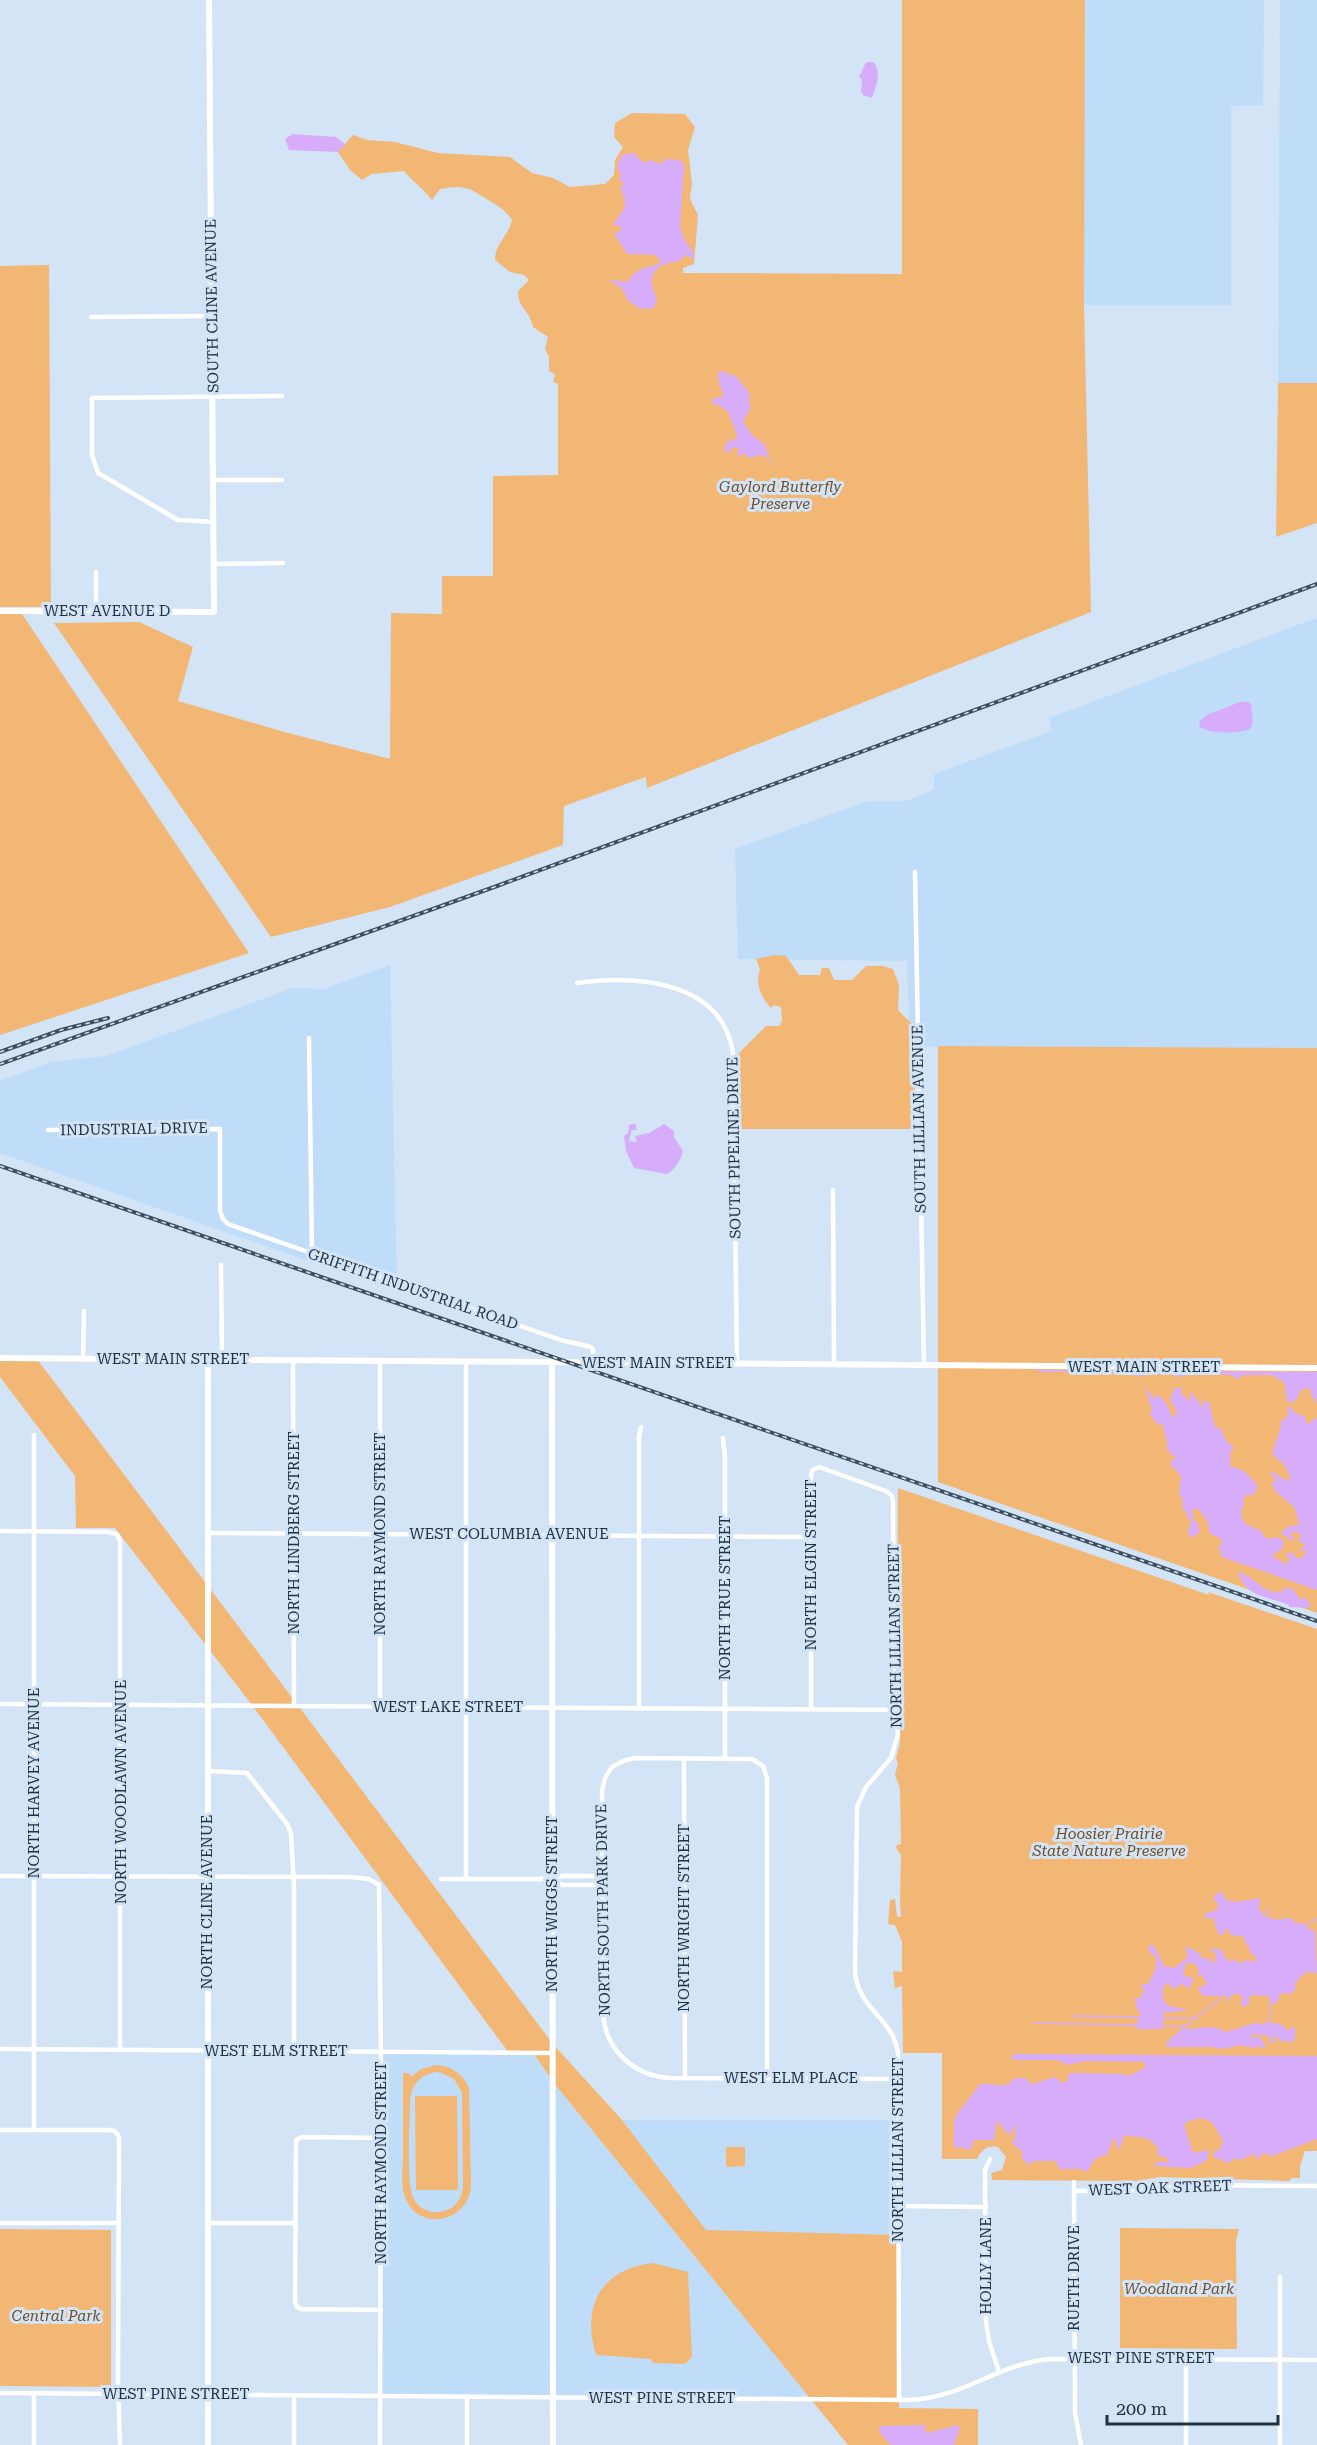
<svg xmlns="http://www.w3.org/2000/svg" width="1317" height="2445" font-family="'Roboto Serif',serif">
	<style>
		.built { fill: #bfdcf9 }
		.green { fill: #f2b775; fill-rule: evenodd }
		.water { fill: #d7adfb }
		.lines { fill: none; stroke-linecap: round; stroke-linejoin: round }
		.stream { stroke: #d7adfb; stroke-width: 1.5 }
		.street { stroke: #fff; stroke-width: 4.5 }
		.secondary { stroke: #fff; stroke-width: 6 }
		.rail-casing { stroke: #3d4e5e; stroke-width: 4 }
		.rail { stroke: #d3e4f6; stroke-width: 1.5; stroke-dasharray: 4.5; stroke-linecap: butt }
		.labels { text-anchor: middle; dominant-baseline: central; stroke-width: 6; stroke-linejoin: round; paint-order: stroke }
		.street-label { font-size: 15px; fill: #203141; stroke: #d3e4f6 }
		.park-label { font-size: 15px; font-style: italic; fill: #6f4e27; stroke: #d3e4f6 }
	</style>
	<rect width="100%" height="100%" fill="#d3e4f6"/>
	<g class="built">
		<path d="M1084 0H1264L1263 105 1231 106V305H1084Z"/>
		<path d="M1280 0H1317V383H1278Z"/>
		<path d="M1317 618V1048L910 1047 907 961 738 959 735 849 868 801H905L934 790V774L1052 731 1049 718Z"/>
		<path d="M390 965 397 1292 0 1153V1081L51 1062 106 1056 293 988 324 989Z"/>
		<path d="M532 2051 553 2082 806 2393 796 2399 381 2396V2052Z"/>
		<path d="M622 2120H898L899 2235 706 2231Z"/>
	</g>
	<g class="green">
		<path d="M902 0H1085L1084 305 1091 612 647 788 646 777 564 806 563 845 390 907 271 937 54 623 139 622 193 647 178 701 288 733 390 759 391 613 442 614V576H493V476L558 475V384L553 382 555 374 549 371V357L545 349 548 337 533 327C530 310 518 309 518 291L529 280 524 275 510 272 495 260C495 243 508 237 512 220 506 211 500 207 490 201 469 188 466 184 440 189L432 200C424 189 413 182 404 171L372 174 362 180 350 170 338 152 353 135 367 140 395 142 438 153 510 157 532 173 553 178 570 187 605 184 614 175 615 160 623 147 614 137 615 123 632 113 685 114 695 127 688 150 692 183 690 199 698 215 694 264 683 268V273L902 274Z"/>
		<path d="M49 265 51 607H0V266Z"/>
		<path d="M1278 383H1317V523L1276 537Z"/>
		<path d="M0 609 20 611 249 953 0 1035Z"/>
		<path d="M775 955 786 956 799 975H820L822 968H829L834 980H852L866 966H883L893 969 899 985 898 1010 914 1026 915 1129H739V1053L766 1026H779L782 1021 781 1007 774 1005 771 1008C761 998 755 983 760 969L756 959Z"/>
		<path d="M938 1046 1317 1048V1613L938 1482Z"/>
		<path d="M0 1358 37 1359 553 2044 622 2120 706 2230 899 2235V2408L978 2409V2445H848L553 2082 532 2051 509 2053 252 1705 115 1528H76L75 1476 0 1377Z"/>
		<path d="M898 1488 1209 1595 1208 1592 1317 1629V2151H1305L1300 2166V2178H1292L1289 2181 1160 2177 1136 2181 992 2180 991 2173 1002 2170 1006 2157 998 2147C986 2145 982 2150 977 2159H942V2053H903L902 1986 895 1988 893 1971 902 1972V1942L895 1925 888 1924 890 1900 895 1899 897 1917H901L900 1899 901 1855 895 1846 901 1844 900 1788 895 1775 898 1763 896 1758 900 1744V1677L897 1671Z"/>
		<path d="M436 2065C452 2066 463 2074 469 2088L471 2186C468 2224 415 2233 404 2194 401 2183 403 2169 403 2157 403 2129 403 2101 403 2073H410L411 2077 421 2069ZM439 2072 454 2079 462 2092 463 2188C461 2199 456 2208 444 2211 432 2215 418 2209 413 2197 406 2182 410 2120 410 2100 412 2083 422 2073 439 2072Z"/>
		<path d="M415 2096H457L458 2190H416Z"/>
		<path d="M726 2147H745V2166L726 2167Z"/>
		<path d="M1120 2228 1239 2229 1236 2240 1237 2349 1120 2348Z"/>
		<path d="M0 2229 111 2230V2387L0 2386Z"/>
		<path d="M653 2263 688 2272 692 2357 685 2364 653 2363 651 2359 596 2355C581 2306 601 2269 653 2263Z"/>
	</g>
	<g class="water">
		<path d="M866 62H873C883 73 875 88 872 98L863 95 861 91 862 79 859 77Z"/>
		<path d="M293 134 336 137 345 144 338 152 289 150 285 139Z"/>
		<path d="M634 153 644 163 650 160 662 164 665 159 680 160 684 166 680 225 683 237 694 254 693 259 686 255 677 262C664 262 649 269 652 286 653 291 656 295 657 301L653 308C640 311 636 306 626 299 625 287 618 287 609 280L628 282C639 263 649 271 661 262L656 255 627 254 614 234 621 230 620 226H615L614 223C625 207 629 206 620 188L624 184 619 179 621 174 617 169 620 158 624 154Z"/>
		<path d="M724 371 729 375H735L749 392 750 409 743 422 752 435 765 445 772 468 768 458 762 455 750 458 742 453 739 458 737 451 740 449 733 447 730 452 726 453 724 448 729 439 734 442 737 435 728 412 719 405 712 404 713 398 724 397 719 384 718 372Z"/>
		<path d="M1240 702H1248L1251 704 1253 722 1250 729C1239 734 1211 734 1200 727L1199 722 1207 715Z"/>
		<path d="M635 1123 637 1130H632L629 1141 637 1142 635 1136 649 1133 664 1124 674 1131V1137L683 1151C682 1158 674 1171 667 1174L634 1168 626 1151 624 1136 628 1133 629 1125Z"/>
		<path d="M1034 1370 1317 1372V1403L1310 1394 1312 1393 1309 1388 1298 1391 1300 1395 1292 1403 1287 1401 1284 1382 1271 1375H1244L1237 1379 1231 1375 1194 1374 1178 1377 1169 1373 1139 1376 1110 1372H1042Z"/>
		<path d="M1144 1386 1154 1399 1157 1394 1166 1403 1173 1418 1177 1412 1170 1400 1174 1389 1182 1387 1181 1394 1190 1401 1191 1391 1203 1408V1399L1209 1403 1215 1427 1222 1430 1225 1439 1233 1447 1230 1453V1466L1244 1471 1257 1484V1489L1253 1495H1245L1241 1515 1244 1523 1263 1532V1536L1269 1539 1278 1537 1284 1541 1281 1551 1276 1552 1272 1556 1285 1564 1289 1561V1557L1284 1556 1292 1552 1296 1558H1301L1308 1551H1300L1305 1545 1298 1540 1302 1536 1297 1532H1292L1291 1535 1295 1539 1287 1540 1289 1537 1284 1536 1281 1533 1287 1527 1302 1524 1298 1522 1295 1508 1274 1490 1272 1483 1276 1479 1270 1474 1273 1472 1287 1481 1290 1477 1284 1464 1273 1455C1274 1440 1281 1435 1281 1421L1287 1417 1288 1406 1298 1415H1304L1307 1425 1317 1417V1590L1222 1557 1219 1549 1222 1541 1218 1537 1210 1534 1207 1520 1198 1509H1192L1194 1521 1197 1522 1200 1532 1190 1538 1188 1532 1191 1522 1182 1505 1183 1500 1179 1494 1181 1476 1170 1464 1175 1457 1167 1450V1441L1162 1424 1156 1423 1150 1414 1152 1409Z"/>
		<path d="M1238 1572C1256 1576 1262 1595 1282 1592V1589L1292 1588 1300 1599 1306 1598 1310 1604V1608L1289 1607V1605C1266 1595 1247 1599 1238 1572Z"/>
		<path d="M1221 1891 1226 1900 1237 1902 1260 1898 1259 1910C1269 1921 1275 1920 1290 1918L1296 1923H1304L1310 1930H1315L1317 1973 1306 1972 1295 1983 1296 1989 1290 1994 1283 1993 1279 1995V2000L1270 2006 1269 1996 1252 1995 1248 1999 1250 2002 1246 2006H1240L1243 1997 1235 1993 1225 2002 1227 1996H1203L1198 1988 1207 1984 1202 1975 1197 1976 1199 1970 1196 1965 1189 1962 1184 1966 1186 1968 1183 1971 1184 1976 1194 1978 1189 1989 1181 1983 1179 1987 1169 1988 1171 1985 1168 1983 1163 1987V2000L1169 2006 1189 2010 1163 2013 1164 2020 1161 2029H1138L1133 2025 1139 2021 1137 2019 1141 2012 1137 2010 1135 1998H1140L1144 1990 1141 1987 1142 1984H1148L1156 1968V1957L1149 1951V1945H1154L1164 1966 1174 1968 1188 1957 1185 1946 1201 1954V1958L1211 1959V1963L1215 1962 1216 1954 1208 1949H1221L1225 1957 1230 1962 1236 1959 1239 1964 1247 1960 1256 1962V1957L1252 1955 1242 1935 1237 1937 1230 1934 1228 1929 1224 1930 1225 1934 1220 1935 1217 1932 1214 1918 1207 1919 1205 1916V1912L1208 1914 1212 1910 1216 1912 1218 1905 1213 1897Z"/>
		<path d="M1270 2021 1274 2025 1279 2023 1287 2030 1291 2029V2026L1295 2028V2039L1289 2044V2041H1279L1278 2036 1272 2039 1276 2041 1272 2043 1269 2041V2036L1253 2034 1249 2037H1261L1266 2047 1259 2048 1257 2044 1256 2048 1238 2045C1233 2048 1218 2050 1213 2047H1166C1171 2039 1178 2031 1186 2026L1187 2030C1199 2027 1216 2025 1226 2032L1255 2023 1263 2024Z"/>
		<path d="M1014 2054 1317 2056V2139L1269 2157V2153L1261 2155 1257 2160 1255 2154 1239 2160 1233 2158 1232 2161 1224 2163 1222 2158 1220 2160 1213 2157 1215 2151 1220 2150 1223 2140C1219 2135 1216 2127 1212 2123 1204 2115 1191 2119 1184 2125L1193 2153 1209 2150 1207 2160 1191 2168 1153 2166 1159 2161 1167 2163 1169 2159 1158 2155V2148L1149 2139 1125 2135 1118 2151 1114 2136 1108 2154 1095 2159 1086 2173 1083 2169H1059L1056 2161H1034L1028 2165 1021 2157 1023 2153 1012 2143 1015 2138 1016 2124 1011 2134 1007 2133 997 2121 994 2140H974L971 2149H963L962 2147 954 2148V2120L957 2114 980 2084C994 2082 1004 2091 1015 2078H1025L1032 2084 1055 2077 1062 2083 1068 2080V2074L1076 2073 1122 2074 1129 2076 1146 2067 1144 2062 1085 2061 1068 2065 1057 2060H1014L1011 2057Z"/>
		<path d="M927 2425 924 2428 927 2433 958 2425 960 2428 954 2445H891L880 2433 879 2428 882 2426Z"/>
	</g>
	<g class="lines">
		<g class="stream">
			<path d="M1268 1907V1918"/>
			<path d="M1307 1926 1317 1918"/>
			<path d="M1270 2006V2021"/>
			<path d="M1072 2016 1137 2017"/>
			<path d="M1164 2018H1195"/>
			<path d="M1034 2023 1133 2025"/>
			<path d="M1162 2026H1186L1222 1997"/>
			<path d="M1165 2044 1176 2035"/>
		</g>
		<g class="street">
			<path d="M91 317 212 316"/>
			<path d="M214 480H282"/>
			<path d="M214 522 178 520 98 473 92 455V398L282 396"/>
			<path d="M214 564 283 563"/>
			<path d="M96 572V611"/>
			<path d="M915 872 924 1366"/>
			<path d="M577 983C636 975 722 980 733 1053L737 1363"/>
			<path d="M309 1038 312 1254"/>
			<path d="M48 1130 220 1129V1211L223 1219 228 1224 561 1340 591 1347 593 1350 594 1363"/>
			<path d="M833 1190 834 1365"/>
			<path d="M221 1265 222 1359"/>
			<path d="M83 1359 84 1311"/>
			<path d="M293 1360 294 1705"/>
			<path d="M380 1361V1707"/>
			<path d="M34 1435V2130"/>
			<path d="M723 1438 725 1458V1758"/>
			<path d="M0 1531 108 1532 117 1534 120 1541V2050"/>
			<path d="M208 1533 811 1537"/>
			<path d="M0 1704 897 1710"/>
			<path d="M639 1708V1437L641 1427"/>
			<path d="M811 1709V1476L812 1470 819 1467 886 1491 892 1496 893 1502 894 1691 898 1734 891 1758 866 1787 857 1807 855 1972C859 2011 893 2017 898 2053L899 2400"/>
			<path d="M684 1758 685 2078"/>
			<path d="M207 1771 247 1773 287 1824 291 1833 294 1886V2051"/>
			<path d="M0 1876 350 1877 369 1879 379 1885 381 2061 380 2445"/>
			<path d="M441 1879H552L562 1876H602"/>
			<path d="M466 1879V1362"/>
			<path d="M552 1879 562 1885H602"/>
			<path d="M0 2049 553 2053"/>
			<path d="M767 2078V1778L763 1766 752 1759 635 1758 623 1761 612 1767 605 1778 602 1791 603 2015C606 2051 635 2076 670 2078L898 2079"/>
			<path d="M0 2130H109L115 2131 119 2137 118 2384 120 2445"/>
			<path d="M381 2138 302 2137 296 2140 295 2302 297 2307 301 2309 381 2310"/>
			<path d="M990 2159 985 2170 986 2322 989 2341 999 2372"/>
			<path d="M1074 2182 1075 2413 1081 2445"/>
			<path d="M1074 2191 1133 2190 1170 2185 1317 2186"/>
			<path d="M899 2206 986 2207"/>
			<path d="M0 2223H118"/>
			<path d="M208 2223H295"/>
			<path d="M0 2393 909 2400C964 2398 997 2364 1050 2359L1317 2360"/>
			<path d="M34 2393V2445"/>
			<path d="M294 2395V2445"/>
			<path d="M467 2445V2396"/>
			<path d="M1186 2445V2358"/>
			<path d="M1280 2445V2277"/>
		</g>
		<g class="secondary">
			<path d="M0 611 214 612 209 0"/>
			<path d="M0 1358 1317 1368"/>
			<path d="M208 1359V2445"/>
			<path d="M552 1362 553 2445"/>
		</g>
		<defs>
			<g id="rail">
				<path d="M0 1052 61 1030 108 1018"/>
				<path d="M0 1064 497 886 1317 584"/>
				<path d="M0 1166 1317 1621"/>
			</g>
		</defs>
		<use href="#rail" class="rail-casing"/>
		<use href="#rail" class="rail"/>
	</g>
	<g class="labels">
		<g class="street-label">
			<text transform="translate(212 306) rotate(-91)">SOUTH CLINE AVENUE</text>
			<text x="107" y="611">WEST AVENUE D</text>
			<text transform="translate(919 1119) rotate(-91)">SOUTH LILLIAN AVENUE</text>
			<text transform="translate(134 1129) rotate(-1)">INDUSTRIAL DRIVE</text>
			<text transform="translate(734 1148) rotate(-91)">SOUTH PIPELINE DRIVE</text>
			<text transform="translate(413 1289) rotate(19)">GRIFFITH INDUSTRIAL ROAD</text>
			<text x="173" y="1359">WEST MAIN STREET</text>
			<text x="658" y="1363">WEST MAIN STREET</text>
			<text x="1144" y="1367">WEST MAIN STREET</text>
			<text transform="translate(294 1533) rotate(-90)">NORTH LINDBERG STREET</text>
			<text transform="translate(380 1534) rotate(-90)">NORTH RAYMOND STREET</text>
			<text x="509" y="1534">WEST COLUMBIA AVENUE</text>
			<text transform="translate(811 1565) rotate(-90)">NORTH ELGIN STREET</text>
			<text transform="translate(725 1598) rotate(-90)">NORTH TRUE STREET</text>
			<text transform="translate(895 1636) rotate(-91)">NORTH LILLIAN STREET</text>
			<text x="448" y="1707">WEST LAKE STREET</text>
			<text transform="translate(34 1783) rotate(-90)">NORTH HARVEY AVENUE</text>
			<text transform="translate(121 1792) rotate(-90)">NORTH WOODLAWN AVENUE</text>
			<text transform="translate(207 1902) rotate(-90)">NORTH CLINE AVENUE</text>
			<text transform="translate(552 1904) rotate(-90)">NORTH WIGGS STREET</text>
			<text transform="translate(603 1910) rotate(-91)">NORTH SOUTH PARK DRIVE</text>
			<text transform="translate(684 1918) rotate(-90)">NORTH WRIGHT STREET</text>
			<text x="276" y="2051">WEST ELM STREET</text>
			<text x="791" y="2078">WEST ELM PLACE</text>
			<text transform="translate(898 2150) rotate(-90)">NORTH LILLIAN STREET</text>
			<text transform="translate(381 2163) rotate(-90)">NORTH RAYMOND STREET</text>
			<text transform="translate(1160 2188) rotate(-2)">WEST OAK STREET</text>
			<text transform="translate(986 2266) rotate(-90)">HOLLY LANE</text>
			<text transform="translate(1074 2278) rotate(-90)">RUETH DRIVE</text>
			<text x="1141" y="2358">WEST PINE STREET</text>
			<text x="176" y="2394">WEST PINE STREET</text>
			<text x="662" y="2398">WEST PINE STREET</text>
		</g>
		<g class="park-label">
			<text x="780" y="487">Gaylord Butterfly<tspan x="780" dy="17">Preserve</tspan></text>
			<text x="1109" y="1834">Hoosier Prairie<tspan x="1109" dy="17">State Nature Preserve</tspan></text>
			<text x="1179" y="2289">Woodland Park</text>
			<text x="56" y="2316">Central Park</text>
		</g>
	</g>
	<path d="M1107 2415v9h171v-9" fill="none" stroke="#203141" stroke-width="3"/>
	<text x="1116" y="2415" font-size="18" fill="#203141" stroke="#d3e4f6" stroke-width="4.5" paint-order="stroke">200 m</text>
</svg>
